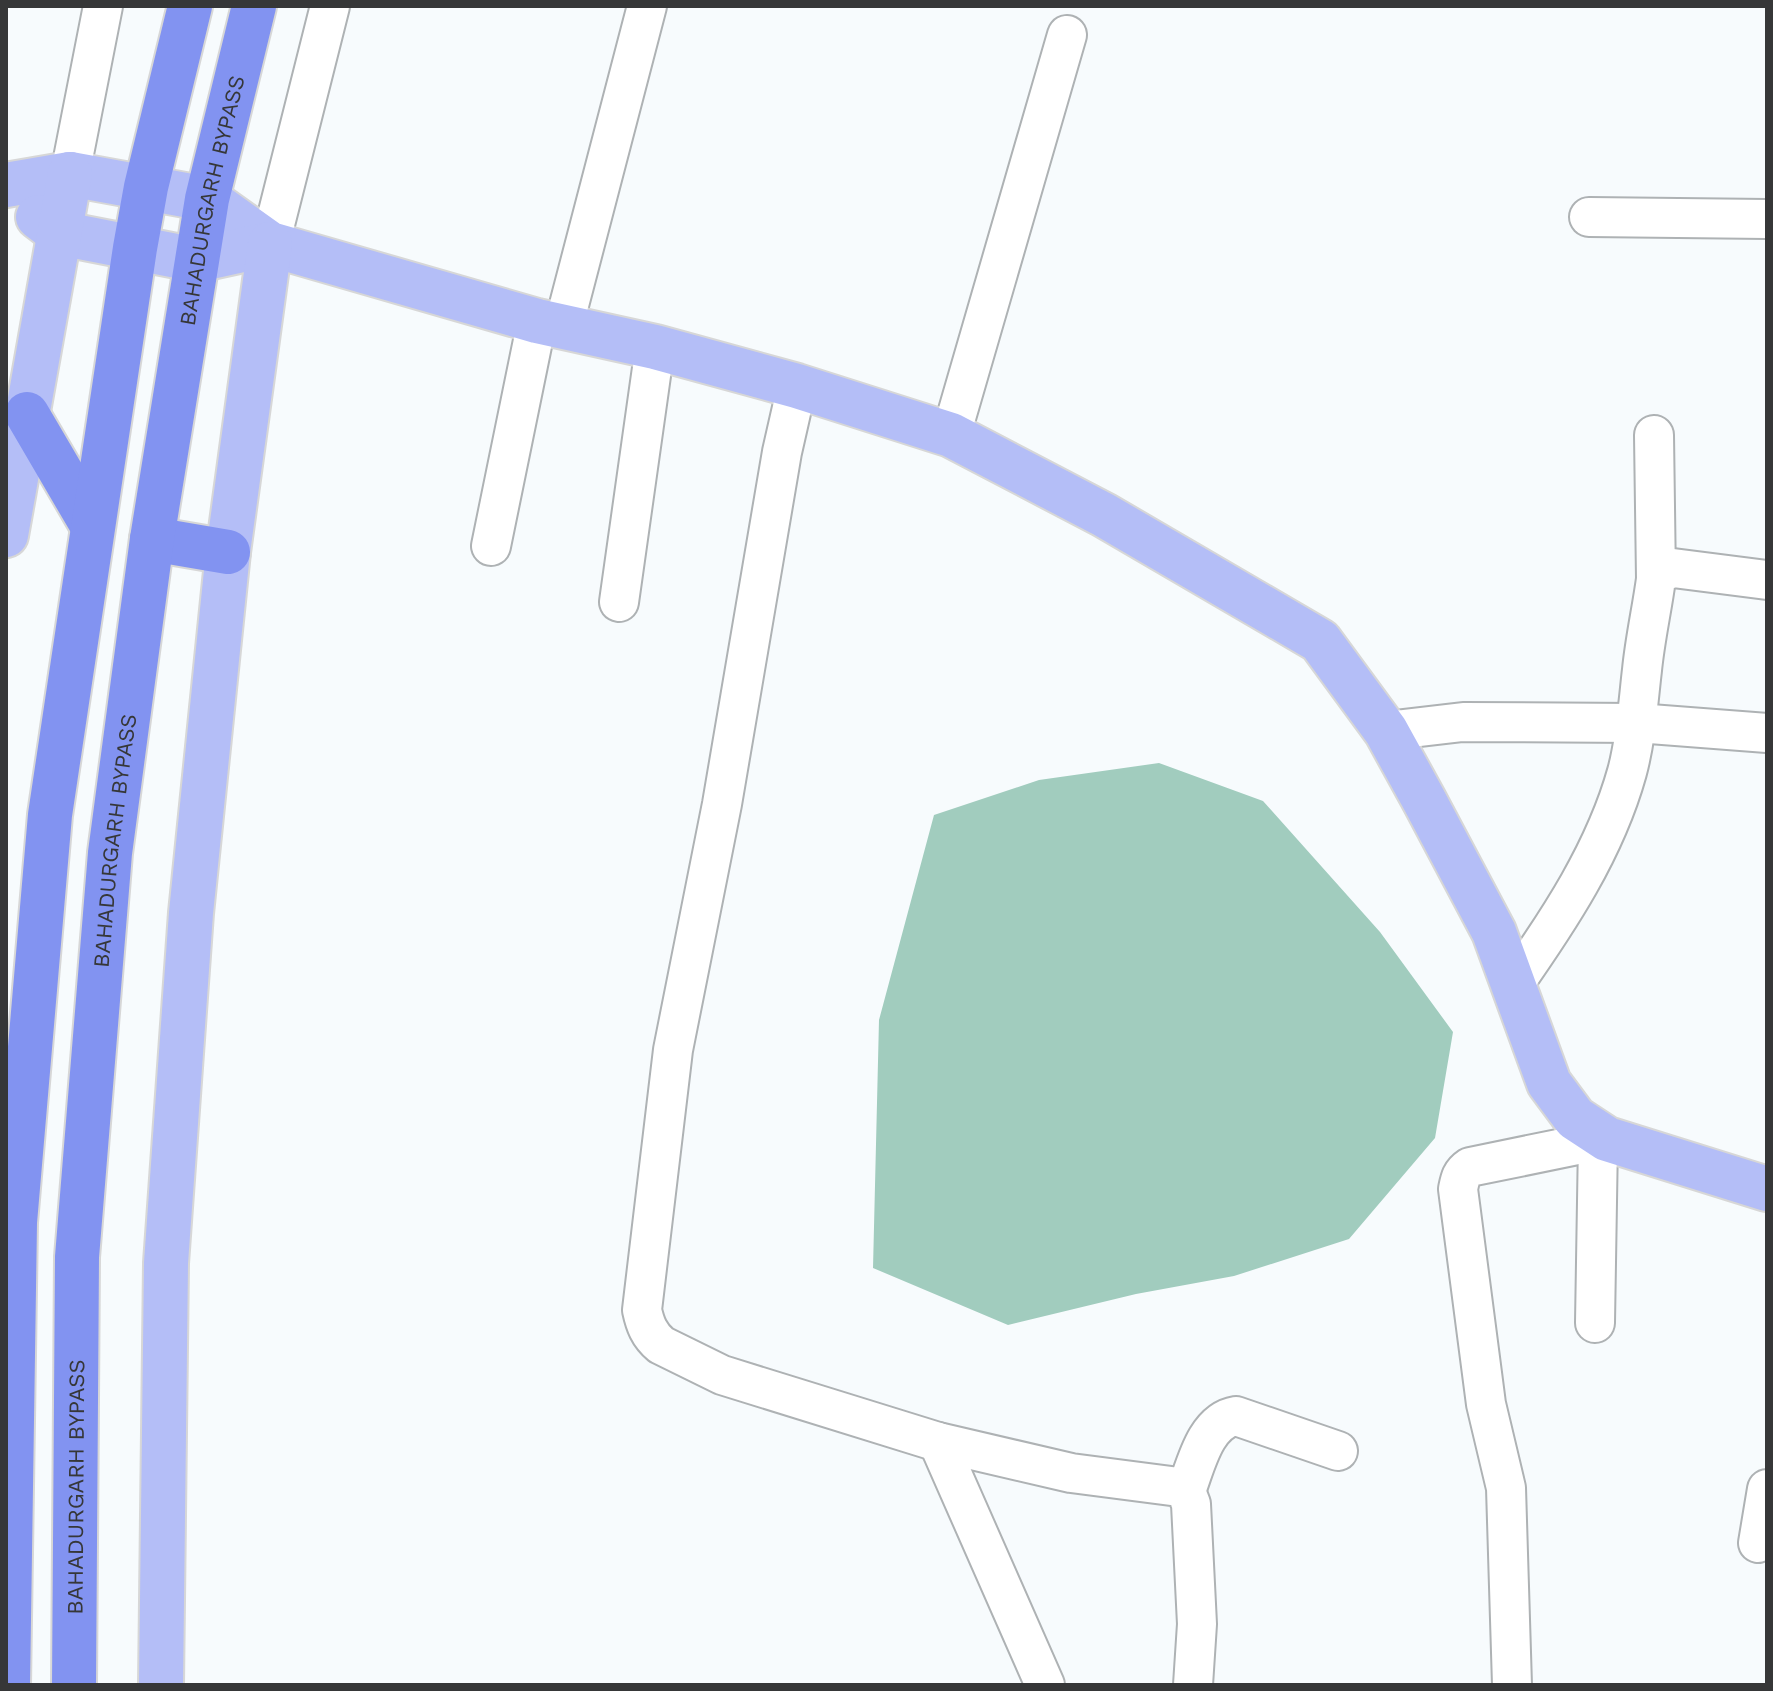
<svg xmlns="http://www.w3.org/2000/svg" width="1773" height="1691" font-family="'Work Sans',sans-serif">
	<style>
		.water { fill: #a1ccbe }
		.lines { fill: none; stroke-linecap: round; stroke-linejoin: round }
		.minor-casing { stroke: #aeb2b4; stroke-width: 42 }
		.major-casing { stroke: #d7d7d7; stroke-width: 48 }
		.highway-casing { stroke: #d7d7d7; stroke-width: 48 }
		.minor { stroke: #fff; stroke-width: 38 }
		.major { stroke: #b4bef7; stroke-width: 44 }
		.highway { stroke: #8293f1; stroke-width: 44 }
		.labels { text-anchor: middle; dominant-baseline: central; stroke-width: 6; stroke-linejoin: round; paint-order: stroke }
		.street-label { font-size: 22px; fill: #363738; stroke: #fff }
	</style>
	<rect width="100%" height="100%" fill="#f7fbfd"/>
	<path class="water" d="M1159 763 1263 801 1380 932 1453 1032 1435 1138 1349 1239 1234 1276 1136 1294 1008 1325 873 1268 879 1020 934 815 1039 780Z"/>
	<g class="lines">
		<defs>
			<g id="minor">
				<path d="M70 174 103 6"/>
				<path d="M1589 217 1767 219"/>
				<path d="M270 244 330 6"/>
				<path d="M563 328 647 6"/>
				<path d="M797 386 782 452 722 804 673 1050 642 1310C645 1324 649 1335 661 1345L722 1375 938 1442 1071 1473 1179 1487 1186 1491 1191 1504 1197 1624 1193 1685"/>
				<path d="M951 435 1067 35"/>
				<path d="M1654 435 1656 579"/>
				<path d="M491 546 537 321"/>
				<path d="M619 602 655 347"/>
				<path d="M1386 731 1463 722 1637 723 1767 733"/>
				<path d="M1512 987C1559 920 1605 851 1627 772 1636 739 1638 704 1642 670 1645 639 1652 609 1656 579L1660 573 1673 568 1767 580"/>
				<path d="M1595 1323 1598 1141"/>
				<path d="M938 1442 1045 1685"/>
				<path d="M1186 1491C1196 1465 1205 1421 1236 1416L1338 1451"/>
				<path d="M1758 1543 1767 1489"/>
				<path d="M1512 1685 1506 1488 1486 1404 1458 1189C1460 1179 1461 1173 1470 1167L1607 1139"/>
			</g>
			<g id="major">
				<path d="M6 185 70 174 207 199 270 244 537 321 655 347 797 386 951 435 1104 515 1320 641 1386 731 1424 800 1494 932 1549 1083 1575 1118 1607 1139 1767 1189"/>
				<path d="M38 217 59 233 197 260 270 244"/>
				<path d="M6 535 70 174"/>
				<path d="M161 1685 166 1263 191 913 228 552 270 244"/>
			</g>
			<g id="highway">
				<path d="M27 414 92 525"/>
				<path d="M152 539 228 552"/>
				<path d="M8 1685 15 1222 50 815 135 248 146 187 190 6"/>
				<path id="s1" d="M74 1685 77 1257 110 853 152 539 207 199 254 6"/>
			</g>
		</defs>
		<use href="#minor" class="minor-casing"/>
		<use href="#major" class="major-casing"/>
		<use href="#highway" class="highway-casing"/>
		<use href="#minor" class="minor"/>
		<use href="#major" class="major"/>
		<use href="#highway" class="highway"/>
	</g>
	<g class="labels">
		<g class="street-label">
			<text stroke="none"><textPath href="#s1" startOffset="1494">BAHADURGARH BYPASS</textPath></text>
			<text stroke="none"><textPath href="#s1" startOffset="846">BAHADURGARH BYPASS</textPath></text>
			<text stroke="none"><textPath href="#s1" startOffset="198">BAHADURGARH BYPASS</textPath></text>
		</g>
	</g>
	<rect width="1773" height="1691" fill="none" stroke="#363738" stroke-width="16"/>
</svg>
